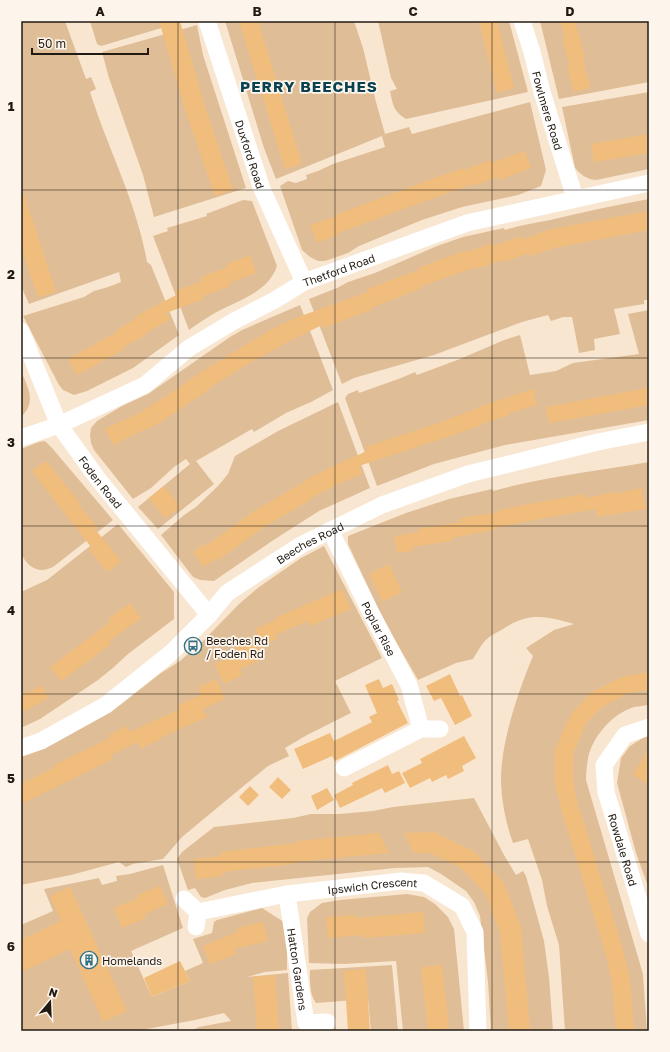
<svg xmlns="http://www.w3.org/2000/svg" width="670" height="1052" font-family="'Golos Text',sans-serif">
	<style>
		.green { fill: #dfbe97 }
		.building { fill: #f1bd7c }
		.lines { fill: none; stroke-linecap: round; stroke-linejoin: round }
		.minor { stroke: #fff; stroke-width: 17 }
		.grid { fill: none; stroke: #221b13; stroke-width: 1; stroke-opacity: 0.55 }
		.labels { text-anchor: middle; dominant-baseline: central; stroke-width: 3.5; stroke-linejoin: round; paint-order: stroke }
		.street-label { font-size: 11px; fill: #221b13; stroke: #fdf5ec }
		.poi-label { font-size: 11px; fill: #221b13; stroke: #fdf5ec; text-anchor: start }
		.district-label { font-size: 15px; font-weight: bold; letter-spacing: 1px; fill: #084150; stroke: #fdf5ec }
		.neatline { fill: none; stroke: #221b13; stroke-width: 1.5 }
		.grid-label { font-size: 13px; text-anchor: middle; font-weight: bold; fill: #221b13 }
	</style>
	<rect width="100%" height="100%" fill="#f9e6d0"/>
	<g class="green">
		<path d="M21 21H65L86 79 91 77 96 89 90 92C108 149 137 203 147 262L151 265 179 335 133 368 87 391 74 395 63 390 59 385 23 316 84 297 94 291 108 287 121 282 119 272 29 304 21 286Z"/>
		<path d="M90 21H185L101 46 97 44Z"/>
		<path d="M225 21H354L363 48 376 102 385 134 409 127 412 134 530 102 546 170 541 186 518 195 462 207 422 220 359 246 348 253 325 261H318L310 257 302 250 280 186 288 181 296 183 307 179 306 175 318 171 333 164 385 147 382 136 276 179 264 148Z"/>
		<path d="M378 21H509L528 92 406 119C393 111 393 105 390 91L397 89 391 78Z"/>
		<path d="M540 21H649V82L559 99Z"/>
		<path d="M197 25 203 55 246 188 154 217 143 175 109 78 102 52Z"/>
		<path d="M649 92V169L596 180C586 179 581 175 575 168L562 107Z"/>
		<path d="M649 199V300H644V304L614 309 620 334 594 339 595 350 579 353 572 317H563L551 321 548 315 522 322 434 355 354 378 342 384 309 299 337 288 348 282 375 273 437 246 463 237 504 228 505 230C520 225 535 223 550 220 583 212 616 205 649 199Z"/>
		<path d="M243 200 252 201 277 266C268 293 238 300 215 313 206 318 197 324 189 330L153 236 168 231 167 228 207 216 206 214Z"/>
		<path d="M300 305 333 390 311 402 286 413 254 432 252 429 196 461 214 484 158 529 138 507 190 464 186 459 174 467 151 488 133 499 94 450 91 443 90 435 91 428 97 421 122 406 148 394 230 337 242 330Z"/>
		<path d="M649 310V420L505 445 434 464 377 486 345 398 348 394 358 390 359 393 401 378 415 372 417 375 460 359 504 340 520 335 530 375 556 371 573 363 639 354 628 314Z"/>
		<path d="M21 371C28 388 37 402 21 417Z"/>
		<path d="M338 402 370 488 319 511 272 541 214 581 200 580 193 577 161 535 184 515 196 507 218 486 228 474 235 456 278 431Z"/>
		<path d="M45 441 52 448 113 520 53 567C38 574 29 568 21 554V449L39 442Z"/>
		<path d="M649 462V705C644 706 639 706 634 707 612 714 593 736 588 758 587 765 586 773 586 780L643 974 647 1031H565L559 945 547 906 542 880 528 839 513 843C506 824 502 804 501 783 500 744 518 692 533 656L526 648 554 630 574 624C545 616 529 612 503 629 498 632 491 635 487 639 481 644 477 653 473 659L456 663 418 680 384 621 348 544V536L406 513 449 499 492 489 493 491C544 477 597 471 649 462Z"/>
		<path d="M118 524 174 592V619L128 654 114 667 98 680 40 719 21 728V592L47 580Z"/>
		<path d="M324 546 382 658 335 681 351 713 307 735 285 748 289 756 268 766 246 784 182 837 163 859 133 864 126 867 119 862 71 875 21 885V756L97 715 120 705 161 673 180 661 203 641 239 604 259 587 301 558Z"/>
		<path d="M649 734V889L636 853 617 783 621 758 630 746Z"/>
		<path d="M474 798 504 855 516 875 523 871 526 876 544 941 549 977 553 1031H491L488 982 480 916 474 902 466 891 441 874 428 867 395 868 252 883 225 890 205 898 201 897 195 888 188 890 177 859 182 852 214 827 293 818 311 814H339L373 811 393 807Z"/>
		<path d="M163 865 183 928 131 951 152 997 190 981 185 971 203 963 193 939 212 933 214 922 217 920 262 908 287 924V970L265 972 247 977 288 973 292 1031H190L199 1027 231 1021 224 1013 195 1020 136 1031H21V925L53 911 44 889 99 878 102 885 117 881 116 876 130 874Z"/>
		<path d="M407 894 424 897 435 904 448 917 454 929 464 1031H403L396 961 344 964 309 963 307 918 310 912 322 903 340 900Z"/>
		<path d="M392 965 398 1031H371L368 999 316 1003C309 993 310 982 310 970Z"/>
	</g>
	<g class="building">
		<path d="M159 21H180L204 103 233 190 215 196 187 115Z"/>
		<path d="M239 21H258L302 164 285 169Z"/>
		<path d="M479 21H497L514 88 497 93Z"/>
		<path d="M560 21H575L585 58 583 59 590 88 574 92 567 67 570 66 562 38 565 37Z"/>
		<path d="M649 134V153L594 162 591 144Z"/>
		<path d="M525 151 531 168 499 180 498 177 473 186 472 184 447 193 338 233V235L317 243 310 225 336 216 335 215 437 177 464 168V170L490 160 491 163Z"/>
		<path d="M24 194 56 292 38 297 21 246V195Z"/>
		<path d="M649 211V230L554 248 530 256 529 253 504 262 502 260 476 269V267L422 286V288L371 308V310L323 328 322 325 284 344 246 365 208 389V390L161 422 113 445 105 429 141 412 174 391 201 372 272 329 298 317 368 292 367 289 419 270 418 268 467 250V252L493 243 494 246 521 236 522 240 551 229Z"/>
		<path d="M250 255 256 273 229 283 230 286 203 296 204 299 166 313 170 319 146 333 147 334 122 348 123 350 77 375 68 359 117 332 116 330 136 319 135 317 176 295 175 291 202 281 201 277 228 267 227 264Z"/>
		<path d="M647 388 649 405 549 423 546 407Z"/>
		<path d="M533 389 537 405 509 413V415L481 424 482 425 441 439 359 466 362 474 340 483 311 498 312 499 264 527 217 561 216 558 204 567 193 552 204 544 206 546 254 511 304 482V481L331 467 367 451 365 447 436 424 478 408V407Z"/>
		<path d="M46 461 80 503 78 504 97 527 95 529 121 561 107 572 89 549 91 547 32 471Z"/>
		<path d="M164 486 180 507 165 518 149 498Z"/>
		<path d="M641 488 646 509 597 517 596 509 545 518 494 528V530L452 538V541L412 547 413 551 397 553 394 536 419 532 418 529 461 522 460 518 499 512V510L523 505 585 494V498L615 492V494Z"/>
		<path d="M389 564 402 592 383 602 369 574Z"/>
		<path d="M342 589 351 609 310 626 308 621 275 635 277 639 262 646 255 629 276 620 275 618Z"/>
		<path d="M130 603 141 618 109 641 111 644 61 681 50 667 110 622 108 619Z"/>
		<path d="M254 639 263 659 240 669 242 675 224 684 215 664 238 653 235 647Z"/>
		<path d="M649 672V690L628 693 602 707 586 723 573 753V782L579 810H580L623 950 630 980 634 1030 616 1031 612 983 606 955 562 812 555 784V750L571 714 592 692 622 677Z"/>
		<path d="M450 674 460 696 462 695 472 716 455 725 441 698 434 701 426 686Z"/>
		<path d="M216 679 225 699 203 709 207 717 160 738 161 739 140 749 138 742 111 755 113 759 21 804V784L55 767 54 765 110 738 109 735 127 726 130 732 180 709 178 705 201 695 198 687Z"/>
		<path d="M379 679 383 688 392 684 399 700 397 701 408 723 335 761 332 756 303 769 294 749 330 733 334 741 372 722 369 717 377 713 365 685Z"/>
		<path d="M42 685 48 698 21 713V696Z"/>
		<path d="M464 736 476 758 462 766 464 771 448 779 446 775 432 782 430 778 410 788 402 773 422 763 420 759Z"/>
		<path d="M649 749V785L633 775Z"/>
		<path d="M388 765 392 774 399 771 405 783 385 793 382 788 340 808 334 795 353 785 352 783Z"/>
		<path d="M278 777 291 790 282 799 269 787Z"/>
		<path d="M250 786 259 795 248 806 239 797Z"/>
		<path d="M327 788 334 800 317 810 311 796Z"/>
		<path d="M434 832 473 851 504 883 521 928 530 1029 509 1031 500 933 486 894 461 868 430 853H414L404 833Z"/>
		<path d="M379 833 389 853 294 862V864L222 872 223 876 196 879 194 859 221 856 220 852 298 843 297 841Z"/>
		<path d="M160 886 168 904 145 914 146 918 122 928 114 908 138 898 137 895Z"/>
		<path d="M70 887 127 1011 103 1022 70 949 21 972V940L61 921 50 896Z"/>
		<path d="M423 912 425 933 363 938V935L328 938 326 917 355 915V918Z"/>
		<path d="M263 922 268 941 234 949 236 954 210 964 203 946 238 932 237 928Z"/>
		<path d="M180 961 190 981 152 997 144 978Z"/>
		<path d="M442 965 449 1028 428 1030 421 967Z"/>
		<path d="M366 969 370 1031H348L344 971Z"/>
		<path d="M275 975 279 1031H257L253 977Z"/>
	</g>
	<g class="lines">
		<g class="minor">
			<path id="s1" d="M207 21 262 189 304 282"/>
			<path id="s2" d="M522 21 532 52 542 92 575 198"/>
			<path id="s3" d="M21 331 59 425 98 479 209 615"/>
			<path id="s4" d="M21 438 59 425 145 385 189 348 234 321 275 300 304 282 467 223 649 183"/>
			<path id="s5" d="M330 530 370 611 409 685 421 729"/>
			<path id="s6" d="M649 727 625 735 604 765 606 792 649 934"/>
			<path id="s7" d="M21 748 41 741 106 705 171 653 209 615 227 593 301 545 382 505 468 474 598 442 649 432"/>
			<path d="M344 768 421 729H440"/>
			<path id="s8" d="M287 894 306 1023 327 1022"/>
			<path id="s9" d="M184 899 198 912 287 894 401 881 424 883 462 906 475 932 478 1031"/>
			<path d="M196 927 198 912"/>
		</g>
	</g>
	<path class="grid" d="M178 21V1031M335 21V1031M492 21V1031M21 190H649M21 358H649M21 526H649M21 694H649M21 862H649"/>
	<defs>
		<symbol id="bus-ring" viewBox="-11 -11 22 22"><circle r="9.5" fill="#fdf5ec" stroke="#327286" stroke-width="1.5"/><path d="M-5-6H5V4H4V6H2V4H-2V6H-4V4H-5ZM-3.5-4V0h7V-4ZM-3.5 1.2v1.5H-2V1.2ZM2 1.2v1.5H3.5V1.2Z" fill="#327286"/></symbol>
		<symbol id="building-ring" viewBox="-11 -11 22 22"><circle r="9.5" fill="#fdf5ec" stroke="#327286" stroke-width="1.5"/><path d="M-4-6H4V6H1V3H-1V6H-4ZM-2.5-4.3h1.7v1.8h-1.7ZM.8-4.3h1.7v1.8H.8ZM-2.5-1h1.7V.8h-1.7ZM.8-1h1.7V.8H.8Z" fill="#327286"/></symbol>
	</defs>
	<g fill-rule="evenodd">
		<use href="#bus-ring" x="183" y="636" width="20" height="20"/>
		<use href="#building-ring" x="79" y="950" width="20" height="20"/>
	</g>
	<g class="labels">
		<g class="street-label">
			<text stroke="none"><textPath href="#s2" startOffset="93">Fowlmere Road</textPath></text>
			<text stroke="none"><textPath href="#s1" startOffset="140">Duxford Road</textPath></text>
			<text stroke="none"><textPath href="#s4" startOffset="362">Thetford Road</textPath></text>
			<text stroke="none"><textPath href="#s3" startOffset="172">Foden Road</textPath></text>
			<text stroke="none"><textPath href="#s7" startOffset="358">Beeches Road</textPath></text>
			<text stroke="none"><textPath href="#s5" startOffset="110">Poplar Rise</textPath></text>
			<text stroke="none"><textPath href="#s6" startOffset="149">Rowdale Road</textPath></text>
			<text stroke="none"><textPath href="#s9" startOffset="196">Ipswich Crescent</textPath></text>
			<text stroke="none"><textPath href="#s8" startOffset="76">Hatton Gardens</textPath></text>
		</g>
		<g class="poi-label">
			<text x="206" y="640">Beeches Rd<tspan x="206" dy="13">/ Foden Rd</tspan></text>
			<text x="102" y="960">Homelands</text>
		</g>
		<g class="district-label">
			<text x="309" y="86">PERRY BEECHES</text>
		</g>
	</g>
	<rect width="670" height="1052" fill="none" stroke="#fdf5ec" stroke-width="44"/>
	<g transform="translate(50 1002) rotate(19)" stroke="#fdf5ec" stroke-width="3" paint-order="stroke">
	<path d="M0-3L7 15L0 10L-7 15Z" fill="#221b13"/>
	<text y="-6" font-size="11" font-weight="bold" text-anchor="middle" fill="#221b13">N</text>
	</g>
	<path d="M32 48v6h116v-6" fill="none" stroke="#221b13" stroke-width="2"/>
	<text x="38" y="48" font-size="12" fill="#221b13" stroke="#fdf5ec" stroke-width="3" paint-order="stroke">50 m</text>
	<rect x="22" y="22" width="626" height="1008" class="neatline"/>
	<g class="grid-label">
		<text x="100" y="16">A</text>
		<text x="257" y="16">B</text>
		<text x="413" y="16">C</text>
		<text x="570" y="16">D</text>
		<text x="11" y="111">1</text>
		<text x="11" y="279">2</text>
		<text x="11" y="447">3</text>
		<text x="11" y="615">4</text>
		<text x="11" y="783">5</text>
		<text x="11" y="951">6</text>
	</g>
</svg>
